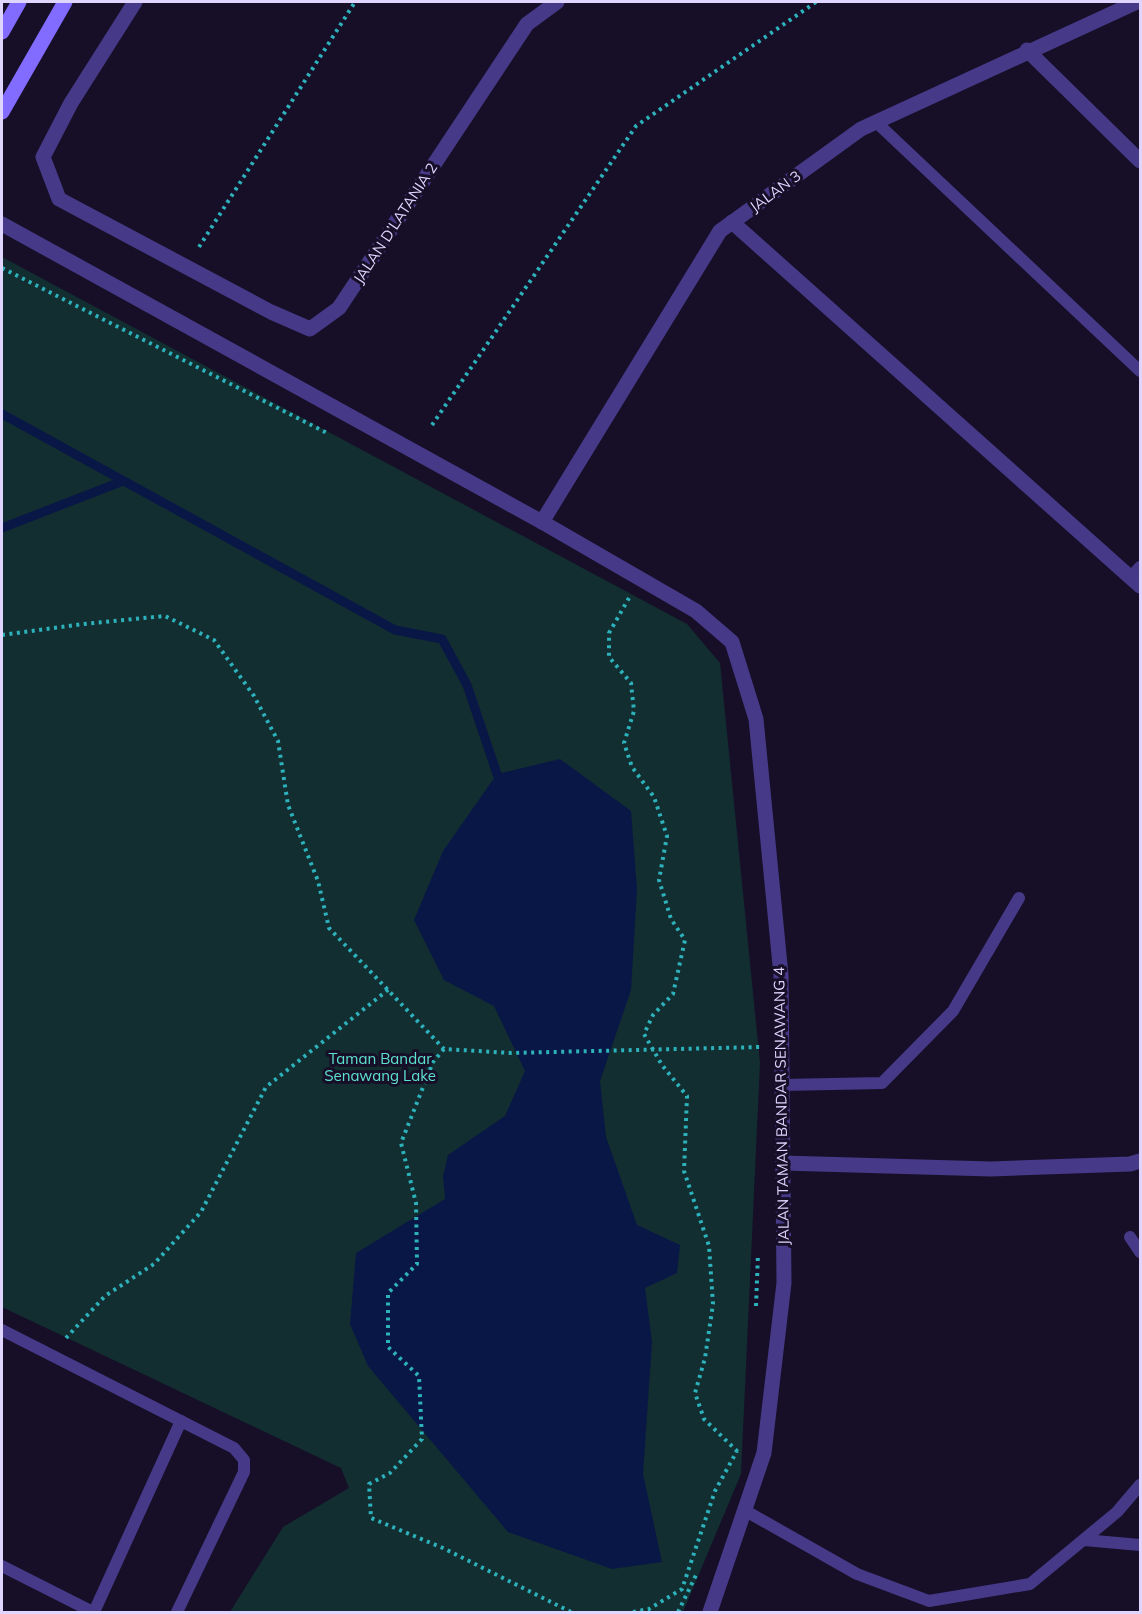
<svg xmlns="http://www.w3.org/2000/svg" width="1142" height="1614" font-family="Mulish,sans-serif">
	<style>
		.green { fill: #122e31 }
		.water { fill: #091746 }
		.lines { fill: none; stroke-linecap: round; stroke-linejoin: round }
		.stream { stroke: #091746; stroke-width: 9 }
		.path { stroke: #2db1bb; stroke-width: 4; stroke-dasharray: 3 4.5; stroke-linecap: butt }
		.lane { stroke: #463987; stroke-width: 12 }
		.street { stroke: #463987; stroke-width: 15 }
		.secondary { stroke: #826cff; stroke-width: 15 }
		.labels { text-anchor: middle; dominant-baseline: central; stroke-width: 6; stroke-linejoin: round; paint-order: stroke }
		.street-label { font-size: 15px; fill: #dfd5ff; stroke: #160f27 }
		.park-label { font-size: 15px; fill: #5de2d2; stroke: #160f27 }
	</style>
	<rect width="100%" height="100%" fill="#160f27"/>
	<path class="green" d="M2 257 687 624 720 663 760 1063 741 1474 683 1612H230L283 1527 349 1488 341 1468 2 1307Z"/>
	<path class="water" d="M560 759 631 811 637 889 631 990 600 1081 606 1137 637 1225 680 1245 677 1273 645 1288 652 1342 643 1474 662 1562 612 1569 508 1532 368 1366 350 1324 356 1253 445 1199 443 1176 448 1155 505 1116 525 1071 494 1006 444 980 414 920 443 851 497 774Z"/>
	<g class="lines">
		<g class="stream">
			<path d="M2 414 395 630 442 639 467 685 497 774"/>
			<path d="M2 528 123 481"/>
		</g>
		<g class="path">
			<path d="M199 247 355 2"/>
			<path d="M2 268 329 434"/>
			<path d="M432 425 636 126 816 2"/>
			<path d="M629 598 609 633V657L631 683 634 711 624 743 632 767 654 797 667 836 659 880 671 919 685 940 673 994 653 1015 644 1034 662 1065 687 1096 684 1171 709 1246 713 1304 705 1358 695 1393 704 1419 740 1454"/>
			<path d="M2 635 83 624 165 616 214 640 254 696 278 741 288 805 318 881 329 928 444 1049 511 1053 760 1047"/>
			<path d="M444 1049 433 1062 401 1143 416 1203 417 1264 388 1293V1347L419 1376 422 1439 390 1473 369 1484 371 1518 443 1548 571 1612"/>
			<path d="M756 1306 758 1254"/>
			<path d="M66 1338 105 1296 154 1264 201 1212 266 1087 389 989"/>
			<path d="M633 1612 649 1609 682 1589 715 1491 737 1451"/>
			<path d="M678 1612 696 1575"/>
		</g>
		<g class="lane">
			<path d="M876 122 1140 371"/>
			<path d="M1131 577 1140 567"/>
			<path d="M782 1085 882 1083 953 1011 1019 898"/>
			<path d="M1130 1237 1140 1252"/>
			<path d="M2 1330 234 1448 244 1460V1472L177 1612"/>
			<path d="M744 1510 857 1574 929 1601 1030 1584 1117 1512 1140 1485"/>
			<path d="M1084 1540 1140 1545"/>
			<path d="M2 1566 93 1612"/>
			<path d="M94 1612 181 1421"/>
		</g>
		<g class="street">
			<path d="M135 2 71 103 43 157 59 199 271 312 310 329 339 308 527 24 557 2"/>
			<path d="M1027 50 1140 161"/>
			<path d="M732 222 1140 586"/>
			<path d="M2 224 542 522 696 611 732 642 756 719 781 975 784 1283 764 1453 710 1612"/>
			<path d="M542 522 720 231 861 129 1137 2"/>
			<path d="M783 1163 991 1169 1130 1164 1140 1161"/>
		</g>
		<g class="secondary">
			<path d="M2 32 19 2"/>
			<path d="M2 112 65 2"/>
		</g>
	</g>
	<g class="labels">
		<g class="street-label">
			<text transform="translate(775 191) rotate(-36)">JALAN 3</text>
			<text transform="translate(395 223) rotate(-57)">JALAN D’LATANIA 2</text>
			<text transform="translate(781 1106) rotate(-91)">JALAN TAMAN BANDAR SENAWANG 4</text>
		</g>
		<g class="park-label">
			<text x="380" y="1058">Taman Bandar<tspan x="380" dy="17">Senawang Lake</tspan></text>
		</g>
	</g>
	<rect width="1142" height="1614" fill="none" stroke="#dfd5ff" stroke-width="6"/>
</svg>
